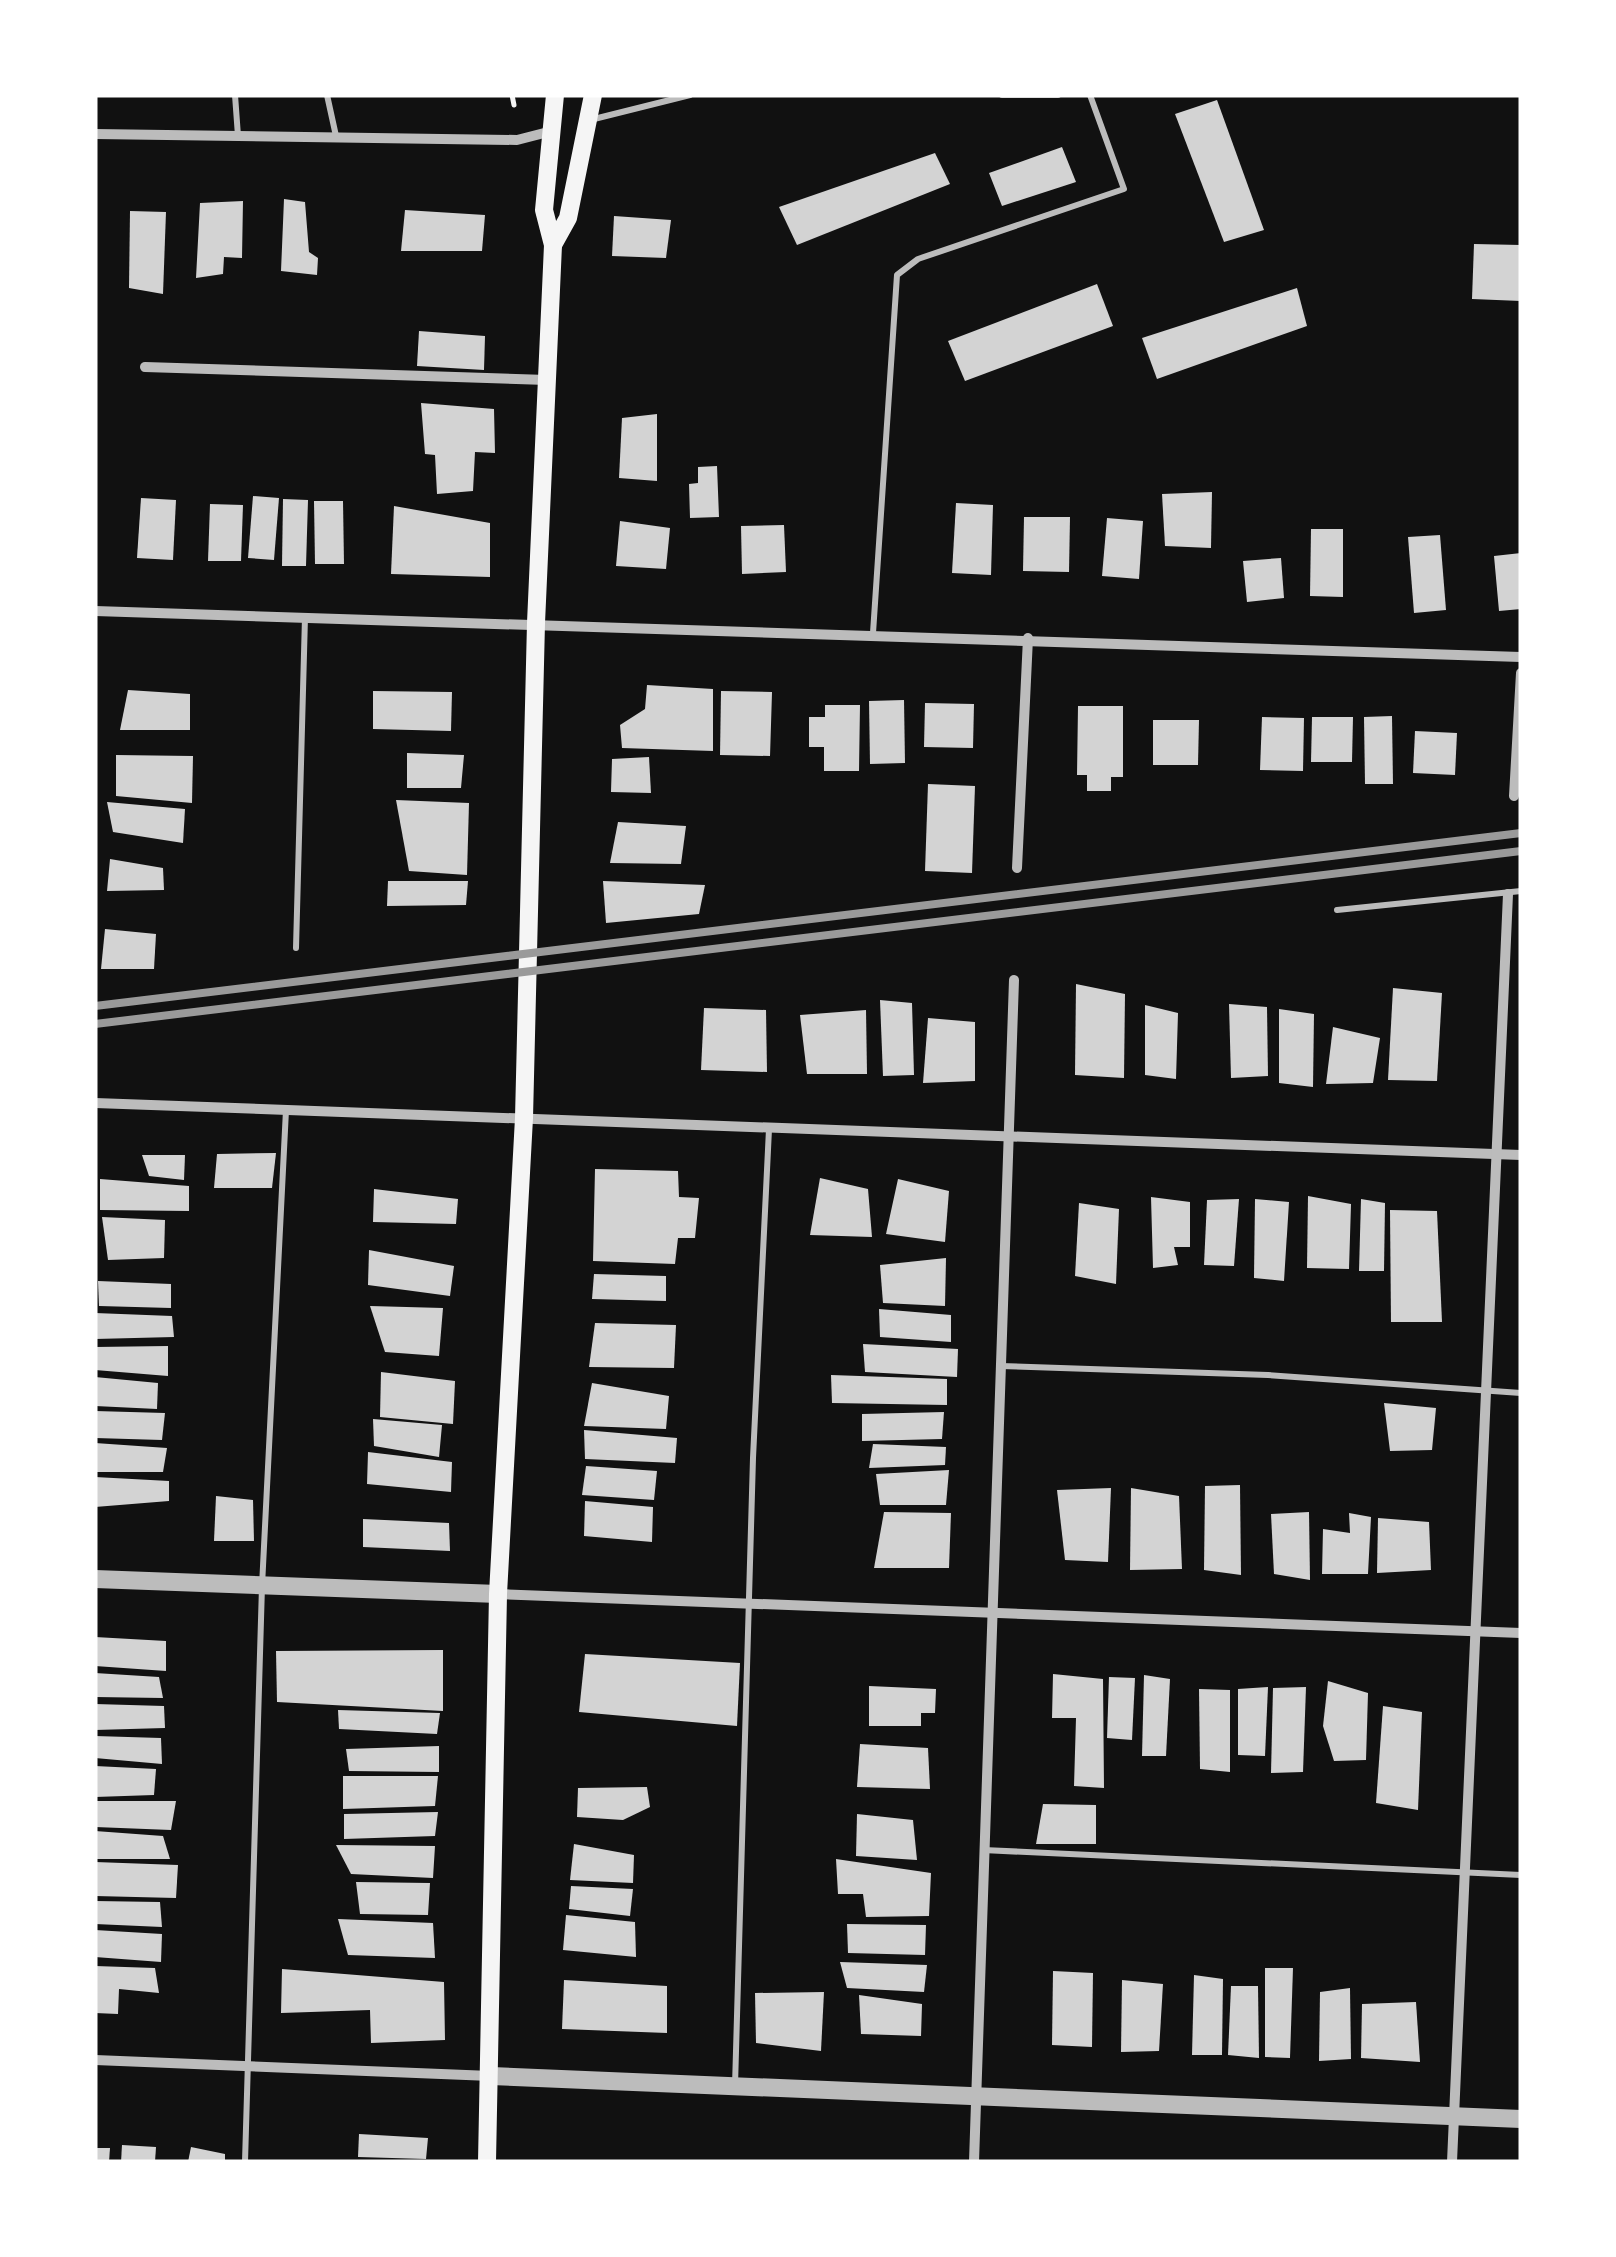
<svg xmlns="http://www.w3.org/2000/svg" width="1616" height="2257" font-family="'Sofia Sans Condensed',sans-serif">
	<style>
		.building { fill: #d3d3d3 }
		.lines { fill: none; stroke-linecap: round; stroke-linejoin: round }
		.path { stroke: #f5f5f5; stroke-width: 5 }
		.service { stroke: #bcbcbc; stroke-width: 6 }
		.minor { stroke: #bcbcbc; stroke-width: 10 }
		.tertiary { stroke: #bcbcbc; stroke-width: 18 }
		.secondary { stroke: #f5f5f5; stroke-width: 18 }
		.rail { stroke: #9a9a9a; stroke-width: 8 }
	</style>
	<rect width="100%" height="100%" fill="#111"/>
	<g class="building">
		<path d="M1217 100 1264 230 1224 242 1175 114Z"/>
		<path d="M1062 147 1076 182 1002 206 989 173Z"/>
		<path d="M935 153 950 184 797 245 779 207Z"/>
		<path d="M284 199 305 202 309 252 318 258 317 275 281 271Z"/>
		<path d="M243 201 242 258 224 257 223 274 196 278 200 203Z"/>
		<path d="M405 210 485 215 482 251H401Z"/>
		<path d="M130 211 166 212 163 294 129 288Z"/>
		<path d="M614 216 671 220 666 258 612 256Z"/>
		<path d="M1474 244 1521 245V301L1472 299Z"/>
		<path d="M1097 284 1113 326 965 381 948 341Z"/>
		<path d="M1297 288 1307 326 1157 379 1142 338Z"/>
		<path d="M419 331 485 336 484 370 417 366Z"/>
		<path d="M421 403 494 409 495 453 475 452 473 491 437 494 435 455 425 454Z"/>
		<path d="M657 414V481L619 478 622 418Z"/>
		<path d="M717 466 719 517 690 518 689 484 698 483V467Z"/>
		<path d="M1212 492 1211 548 1165 546 1162 494Z"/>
		<path d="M253 496 279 498 274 560 248 558Z"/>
		<path d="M141 498 176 500 173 560 137 558Z"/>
		<path d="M283 499 308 500 306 566H282Z"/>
		<path d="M314 501H343L344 564H315Z"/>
		<path d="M956 503 993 505 991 575 952 573Z"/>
		<path d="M210 504 243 505 241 561H208Z"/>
		<path d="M394 506 490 523V577L391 574Z"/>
		<path d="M1024 517H1070L1069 572 1023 571Z"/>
		<path d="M1107 518 1143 521 1139 579 1102 576Z"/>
		<path d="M620 521 670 528 666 569 616 566Z"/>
		<path d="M784 525 786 572 742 574 741 526Z"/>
		<path d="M1311 529H1343V597L1310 596Z"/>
		<path d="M1440 535 1446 610 1414 613 1408 537Z"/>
		<path d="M1521 553V609L1499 611 1494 556Z"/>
		<path d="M1281 558 1284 598 1247 602 1243 561Z"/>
		<path d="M647 685 713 689V751L622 748 620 725 645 709Z"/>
		<path d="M128 690 190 694V730H120Z"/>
		<path d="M373 691 452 692 451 731 373 729Z"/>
		<path d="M721 691 772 692 770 756 720 755Z"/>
		<path d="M904 700 905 763 870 764 869 701Z"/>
		<path d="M925 703 974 704 973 748 924 747Z"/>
		<path d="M825 705H860L859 771H824V747H809V717H825Z"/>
		<path d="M1078 706H1123V777H1111V791H1087V775H1077Z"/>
		<path d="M1392 716 1393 784H1365L1364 717Z"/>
		<path d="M1262 717 1304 718 1303 771 1260 770Z"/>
		<path d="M1312 717H1353L1352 762H1311Z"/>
		<path d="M1153 720H1199L1198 765H1153Z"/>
		<path d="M1415 731 1457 733 1455 775 1413 773Z"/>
		<path d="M407 753 464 755 461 788H407Z"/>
		<path d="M116 755 193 756 192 803 116 796Z"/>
		<path d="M649 757 651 793 611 792 612 759Z"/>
		<path d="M928 784 975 786 972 873 925 871Z"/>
		<path d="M396 800 469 803 467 875 409 871Z"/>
		<path d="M107 802 185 809 183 843 113 832Z"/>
		<path d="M618 822 686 826 681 864 610 863Z"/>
		<path d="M110 859 163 868 164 890 107 891Z"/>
		<path d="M388 881H468L466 905 387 906Z"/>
		<path d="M603 881 705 885 699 914 606 923Z"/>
		<path d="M105 929 156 934 154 969H101Z"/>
		<path d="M1076 984 1125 994 1124 1078 1075 1075Z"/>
		<path d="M1393 988 1442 993 1437 1081 1388 1080Z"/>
		<path d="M880 1000 912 1003 914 1075 883 1076Z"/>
		<path d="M1229 1004 1267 1007 1268 1076 1231 1078Z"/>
		<path d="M1145 1005 1178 1013 1176 1079 1145 1075Z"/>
		<path d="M704 1008 766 1010 767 1072 701 1070Z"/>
		<path d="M1279 1009 1314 1014 1313 1087 1279 1083Z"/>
		<path d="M866 1010 867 1074H807L800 1015Z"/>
		<path d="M928 1018 975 1022V1081L923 1083Z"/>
		<path d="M1333 1027 1380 1038 1373 1083 1326 1084Z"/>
		<path d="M276 1153 272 1188H214L217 1154Z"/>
		<path d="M142 1155H185L184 1180 149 1176Z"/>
		<path d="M595 1169 678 1171 679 1197 699 1198 695 1238H678L675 1264 593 1261Z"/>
		<path d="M820 1178 868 1189 872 1237 810 1235Z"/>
		<path d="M100 1179 189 1186V1211L100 1210Z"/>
		<path d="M898 1179 949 1191 945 1242 886 1234Z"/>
		<path d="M374 1189 458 1199 456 1224 373 1222Z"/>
		<path d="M1308 1196 1351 1204 1349 1269 1307 1268Z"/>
		<path d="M1151 1197 1190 1202V1247H1174L1178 1265 1153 1268Z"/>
		<path d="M1239 1199 1234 1266 1204 1265 1207 1200Z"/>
		<path d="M1255 1199 1289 1202 1284 1281 1254 1278Z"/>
		<path d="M1361 1199 1385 1203 1384 1271H1359Z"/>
		<path d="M1079 1203 1119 1209 1116 1284 1075 1276Z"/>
		<path d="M1390 1210 1437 1211 1442 1322H1391Z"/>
		<path d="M102 1217 165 1220 164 1258 108 1260Z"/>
		<path d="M369 1250 454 1266 450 1296 368 1285Z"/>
		<path d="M946 1258 945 1306 883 1303 880 1265Z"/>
		<path d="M594 1274 666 1276V1301L592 1299Z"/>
		<path d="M98 1281 171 1284V1308L99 1306Z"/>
		<path d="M370 1306 443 1308 439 1356 385 1352Z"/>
		<path d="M879 1309 951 1315V1342L880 1337Z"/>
		<path d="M95 1313 172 1316 174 1337 95 1339Z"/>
		<path d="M595 1323 676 1325 674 1368 589 1367Z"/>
		<path d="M863 1344 958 1349 957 1377 865 1372Z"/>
		<path d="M168 1346V1376L95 1370V1347Z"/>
		<path d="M381 1372 455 1381 453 1424 380 1417Z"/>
		<path d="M831 1375 947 1379V1405L832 1403Z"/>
		<path d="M95 1377 158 1383 157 1409 95 1406Z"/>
		<path d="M592 1383 669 1396 666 1429 584 1426Z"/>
		<path d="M1384 1403 1436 1408 1432 1450 1390 1451Z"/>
		<path d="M95 1411 165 1413 162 1440 95 1438Z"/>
		<path d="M944 1412 942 1439 862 1441V1414Z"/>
		<path d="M373 1419 442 1425 439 1457 374 1446Z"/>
		<path d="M584 1430 677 1438 675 1463 585 1459Z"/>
		<path d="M95 1443 167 1448 163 1472H95Z"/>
		<path d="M873 1444 946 1447 945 1465 869 1468Z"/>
		<path d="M368 1452 452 1462 451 1492 367 1484Z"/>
		<path d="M586 1466 657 1471 654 1500 582 1495Z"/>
		<path d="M949 1470 946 1505H880L876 1474Z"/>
		<path d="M95 1477 169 1481V1501L95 1507Z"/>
		<path d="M1240 1485 1241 1575 1204 1570 1205 1486Z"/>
		<path d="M1111 1488 1108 1562 1065 1560 1057 1490Z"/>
		<path d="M1131 1488 1179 1496 1182 1569 1130 1570Z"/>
		<path d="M216 1496 253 1500 254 1541H214Z"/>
		<path d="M585 1501 653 1507 652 1542 584 1536Z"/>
		<path d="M884 1512 951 1513 949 1568H874Z"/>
		<path d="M1309 1512 1310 1580 1274 1574 1271 1514Z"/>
		<path d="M1349 1513 1371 1517 1368 1574H1322L1323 1529 1350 1533Z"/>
		<path d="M1378 1518 1429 1522 1431 1570 1377 1573Z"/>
		<path d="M363 1519 449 1523 450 1551 363 1547Z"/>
		<path d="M95 1637 166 1641V1671L95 1666Z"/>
		<path d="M443 1650V1711L277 1702 276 1651Z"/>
		<path d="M585 1654 740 1663 737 1726 579 1712Z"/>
		<path d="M95 1673 159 1677 163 1698 95 1697Z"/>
		<path d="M1053 1674 1103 1679 1104 1788 1074 1786 1076 1718H1052Z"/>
		<path d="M1144 1675 1170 1679 1166 1756H1142Z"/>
		<path d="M1109 1677 1135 1678 1132 1740 1107 1738Z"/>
		<path d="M1328 1681 1368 1693 1366 1760 1334 1761 1323 1726Z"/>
		<path d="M869 1686 936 1689 935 1713H921V1726H869Z"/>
		<path d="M1268 1687 1265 1756 1238 1755V1689Z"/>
		<path d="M1306 1687 1303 1772 1271 1773 1273 1688Z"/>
		<path d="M1199 1689 1230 1690V1772L1200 1769Z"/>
		<path d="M95 1704 164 1706 165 1728 95 1730Z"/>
		<path d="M1383 1706 1422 1712 1418 1810 1376 1803Z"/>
		<path d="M338 1710 440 1713 437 1734 339 1729Z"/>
		<path d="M95 1736 161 1738 162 1764 95 1758Z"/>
		<path d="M860 1744 928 1748 930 1789 857 1787Z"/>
		<path d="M439 1746V1772L349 1771 346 1749Z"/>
		<path d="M95 1766 156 1769 154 1795 95 1797Z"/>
		<path d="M343 1776H438L435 1806 343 1809Z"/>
		<path d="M647 1787 650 1807 623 1820 577 1817 578 1788Z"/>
		<path d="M95 1801H176L171 1830 95 1827Z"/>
		<path d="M1043 1804 1096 1805V1844H1036Z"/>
		<path d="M438 1812 435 1836 344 1839V1814Z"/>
		<path d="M857 1814 913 1820 917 1860 856 1856Z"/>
		<path d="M95 1831 163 1836 170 1859H95Z"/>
		<path d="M574 1844 634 1855 633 1883 570 1880Z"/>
		<path d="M336 1845 435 1846 433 1878 351 1874Z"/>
		<path d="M836 1859 931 1873 929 1916 866 1917 863 1894H838Z"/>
		<path d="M95 1862 178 1865 176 1898 95 1896Z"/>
		<path d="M356 1882 430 1883 428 1915 360 1914Z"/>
		<path d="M571 1886 633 1889 630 1916 569 1909Z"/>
		<path d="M95 1901 160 1902 162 1927 95 1924Z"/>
		<path d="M566 1915 635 1922 636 1957 563 1950Z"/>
		<path d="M338 1919 433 1923 435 1958 348 1955Z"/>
		<path d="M847 1924 926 1925 925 1955 848 1953Z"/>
		<path d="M95 1930 162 1934 161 1962 95 1957Z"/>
		<path d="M840 1962 927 1965 924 1992 847 1988Z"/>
		<path d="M95 1966 155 1968 159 1993 119 1989 118 2014 95 2013Z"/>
		<path d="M1265 1968H1293L1290 2058 1265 2057Z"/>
		<path d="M282 1969 444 1982 445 2040 371 2043 370 2010 281 2013Z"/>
		<path d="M1053 1971 1093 1973 1092 2047 1052 2045Z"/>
		<path d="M1194 1975 1223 1979 1222 2055H1192Z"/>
		<path d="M564 1980 667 1986V2033L562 2029Z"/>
		<path d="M1122 1980 1163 1984 1159 2051 1121 2052Z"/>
		<path d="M1231 1986H1258L1259 2058 1228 2055Z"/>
		<path d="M1350 1988 1351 2059 1319 2061 1320 1992Z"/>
		<path d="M824 1992 821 2051 756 2043 755 1993Z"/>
		<path d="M859 1995 922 2004 921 2036 861 2034Z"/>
		<path d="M1416 2002 1420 2062 1361 2058 1362 2004Z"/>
		<path d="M359 2134 428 2138 426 2159 358 2157Z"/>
		<path d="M122 2145 156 2147 155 2162H121Z"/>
		<path d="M191 2147 225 2154V2162H188Z"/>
		<path d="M95 2148H110L109 2162H95Z"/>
	</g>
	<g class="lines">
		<path class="path" d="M512 95 514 105"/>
		<g class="service">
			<path d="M235 95 238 136"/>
			<path d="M327 95 336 136"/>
			<path d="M1002 95H1058"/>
			<path d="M590 120 690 95"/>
			<path d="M873 633 897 275 918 259 1124 189 1090 95"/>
			<path d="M1337 910 1521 891"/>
			<path d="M296 948 305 617"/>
			<path d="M1000 1366 1268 1375 1521 1393"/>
			<path d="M983 1850 1521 1875"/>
			<path d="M735 2086 753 1458 769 1129"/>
			<path d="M245 2162 262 1586 286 1110"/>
		</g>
		<g class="minor">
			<path d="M95 134 517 140 552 131"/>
			<path d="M145 367 547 380"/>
			<path d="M95 611 1521 657"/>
			<path d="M1514 796 1521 673"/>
			<path d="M1017 868 1028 638"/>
			<path d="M95 1103 1521 1155"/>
			<path d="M498 1594 1521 1633"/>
			<path d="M95 2060 491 2076"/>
			<path d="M974 2162 1014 980"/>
			<path d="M1452 2162 1508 894"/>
		</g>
		<g class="tertiary">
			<path d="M95 1579 498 1594"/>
			<path d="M491 2076 1521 2119"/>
		</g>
		<g class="secondary">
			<path d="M553 245 568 218 593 95"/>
			<path d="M487 2162 498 1594 524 1118 536 623 553 245 544 210 555 95"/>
		</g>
		<g class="rail">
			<path d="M95 1006 1521 833"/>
			<path d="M95 1024 1521 851"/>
		</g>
	</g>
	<rect width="1616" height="2257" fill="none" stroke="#ffffff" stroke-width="195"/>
</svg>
